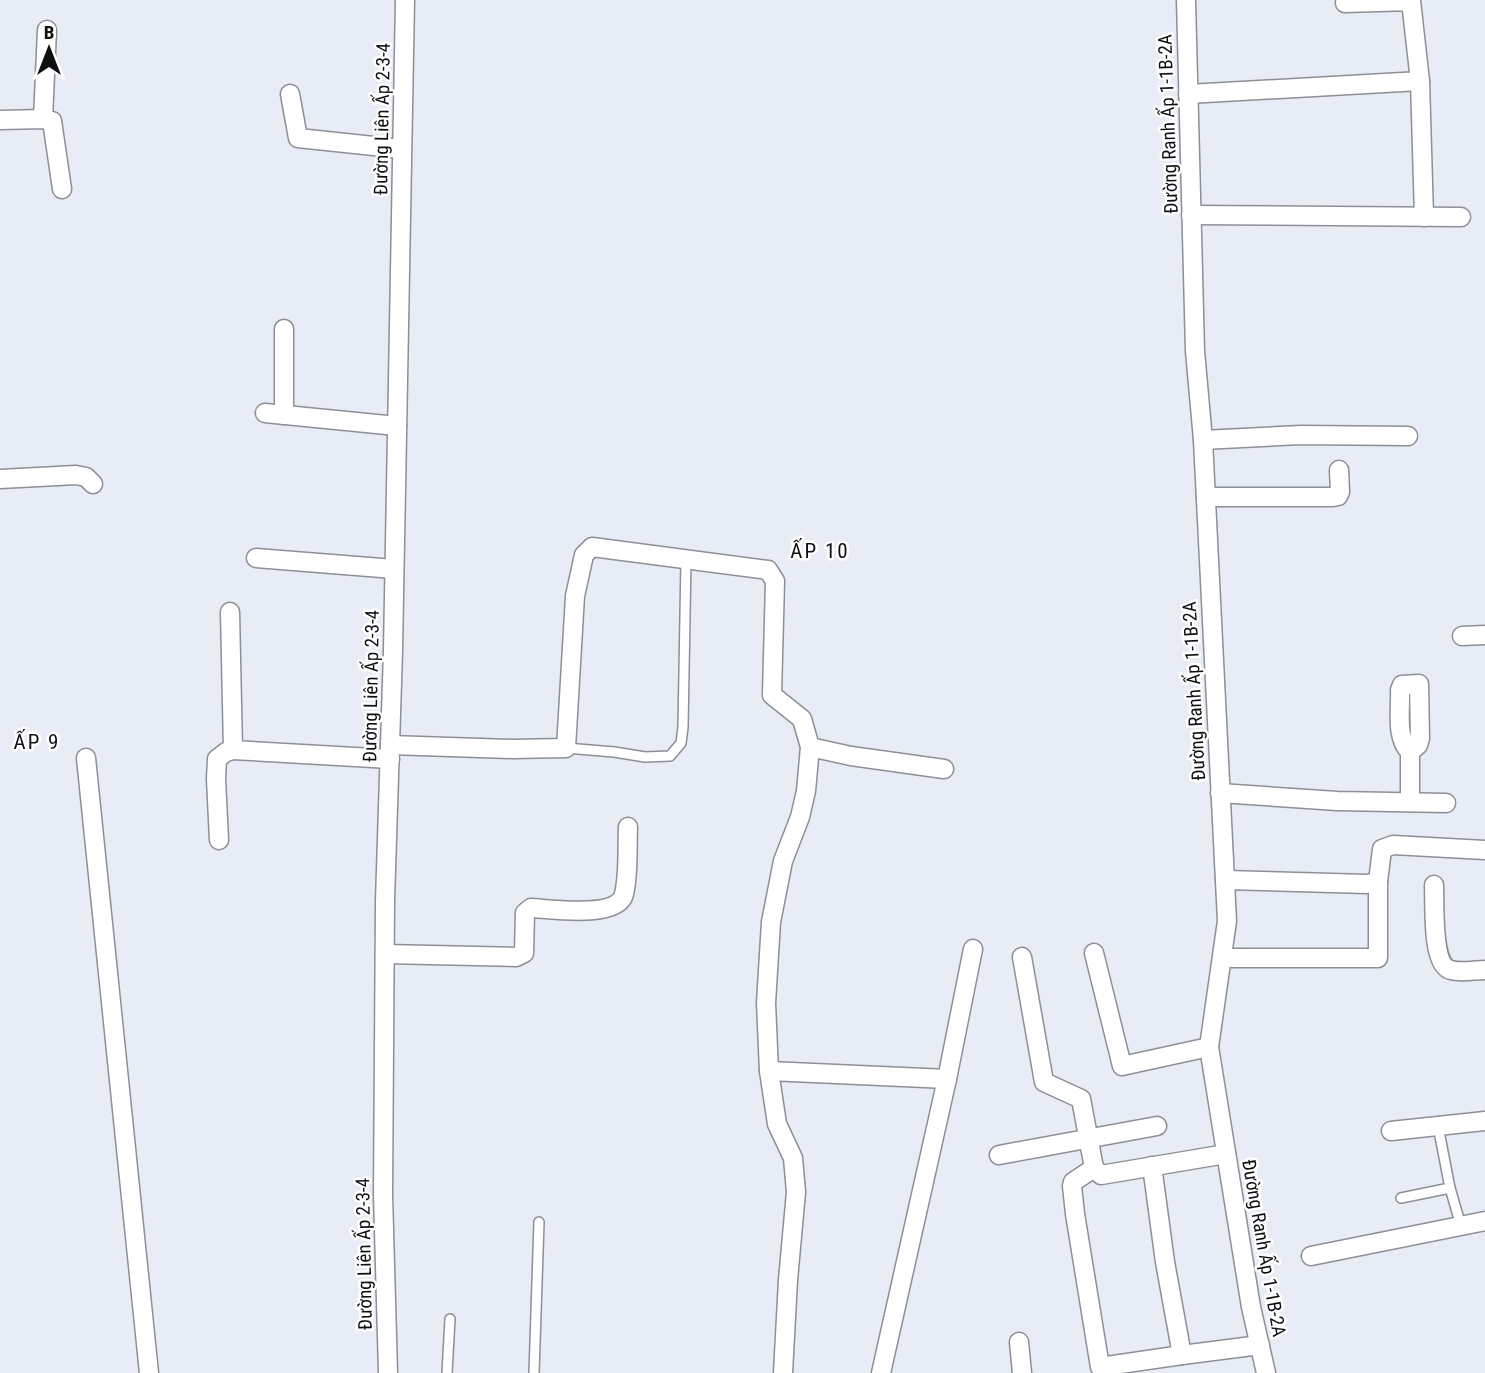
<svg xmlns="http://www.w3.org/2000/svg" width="1485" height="1373" font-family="'Roboto Condensed',sans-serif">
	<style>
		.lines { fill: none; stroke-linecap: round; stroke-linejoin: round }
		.lane-casing { stroke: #8b8f97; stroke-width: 12 }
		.street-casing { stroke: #8b8f97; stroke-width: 21 }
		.lane { stroke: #fff; stroke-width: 9 }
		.street { stroke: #fff; stroke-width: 18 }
		.labels { text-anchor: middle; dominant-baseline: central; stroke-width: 5; stroke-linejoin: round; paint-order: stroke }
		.street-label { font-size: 19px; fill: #0d0f11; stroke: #fff }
		.neighbourhood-label { font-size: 21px; letter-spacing: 2px; fill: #0d0f11; stroke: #fff }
	</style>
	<rect width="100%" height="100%" fill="#e8ecf4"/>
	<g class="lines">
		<defs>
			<g id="lane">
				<path d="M566 748 614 752 645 757 670 756 681 743 683 727 686 560"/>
				<path d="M1450 1188 1461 1226"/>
				<path d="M1401 1198 1450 1188 1438 1126"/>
				<path d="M447 1373 450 1319"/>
				<path d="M534 1373 539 1222"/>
			</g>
			<g id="street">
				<path d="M1186 0 1195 351 1203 440 1227 921 1209 1047 1251 1307 1266 1373"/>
				<path d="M1420 81 1424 217"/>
				<path d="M290 94 298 138 402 149"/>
				<path d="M1188 94 1420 81 1411 1 1345 3"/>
				<path d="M43 119 47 30"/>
				<path d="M0 120 43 119 52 121 62 189"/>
				<path d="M1191 215 1461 217"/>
				<path d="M265 413 397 426"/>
				<path d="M284 415V329"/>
				<path d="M1203 440 1301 435 1408 436"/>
				<path d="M0 479 76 475 86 477 93 484"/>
				<path d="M1206 497H1333L1338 496 1340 492 1339 470"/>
				<path d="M256 558 394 569"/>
				<path d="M230 612 233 750 390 759"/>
				<path d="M1462 636 1485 635"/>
				<path d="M390 745 513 749 566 748 575 596 584 555 592 547 768 570 775 581 772 695 802 719 810 747 806 791 800 817 783 861 771 922 766 1003 769 1071"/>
				<path d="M810 747 851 756 944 769"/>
				<path d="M86 758 149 1373"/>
				<path d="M1220 793 1337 801 1446 803"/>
				<path d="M1410 802V752C1395 738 1401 709 1400 690L1402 685 1419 684 1420 738 1418 745 1410 752"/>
				<path d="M219 840 216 779 217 759 226 752 233 750"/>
				<path d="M1225 880 1367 884 1378 882 1382 849 1393 845 1485 850"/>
				<path d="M1434 885C1435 903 1431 966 1451 970 1461 973 1474 970 1485 970"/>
				<path d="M1094 953 1122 1066 1209 1047"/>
				<path d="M385 954 516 957 524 953 525 913 531 908C551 909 618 919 624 894 629 873 627 848 628 827"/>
				<path d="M1022 957 1044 1082 1081 1099 1094 1168 1101 1175 1226 1154"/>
				<path d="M1223 958H1378V882"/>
				<path d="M1391 1131 1485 1121"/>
				<path d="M999 1155 1157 1126"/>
				<path d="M1094 1168 1073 1182 1072 1186 1075 1214 1100 1367 1182 1355 1165 1262 1152 1166"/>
				<path d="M1311 1256 1485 1221"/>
				<path d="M1019 1342 1022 1373"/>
				<path d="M1182 1355 1260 1345"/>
				<path d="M388 1373 383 1194 385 901 393 651 405 0"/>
				<path d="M783 1373 788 1280 796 1192 793 1158 777 1124 769 1071 947 1079"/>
				<path d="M881 1373 947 1079 973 949"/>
			</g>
		</defs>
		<use href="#lane" class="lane-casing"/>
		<use href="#street" class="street-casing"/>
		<use href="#lane" class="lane"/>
		<use href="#street" class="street"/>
	</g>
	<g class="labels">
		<g class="street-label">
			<text transform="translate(382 119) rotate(-89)">Đường Liên Ấp 2-3-4</text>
			<text transform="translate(1168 124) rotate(-92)">Đường Ranh Ấp 1-1B-2A</text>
			<text transform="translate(371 686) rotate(-89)">Đường Liên Ấp 2-3-4</text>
			<text transform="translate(1194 691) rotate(-93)">Đường Ranh Ấp 1-1B-2A</text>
			<text transform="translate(1264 1248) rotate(80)">Đường Ranh Ấp 1-1B-2A</text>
			<text transform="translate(364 1254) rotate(-91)">Đường Liên Ấp 2-3-4</text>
		</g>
		<g class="neighbourhood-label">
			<text x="820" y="551">ẤP 10</text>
			<text x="37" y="742">ẤP 9</text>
		</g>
	</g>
	<g transform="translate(49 49)" stroke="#ffffff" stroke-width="5" paint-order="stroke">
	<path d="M0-5L12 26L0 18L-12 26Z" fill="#0d0f11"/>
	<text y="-10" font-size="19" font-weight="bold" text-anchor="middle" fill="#0d0f11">B</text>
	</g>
</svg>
